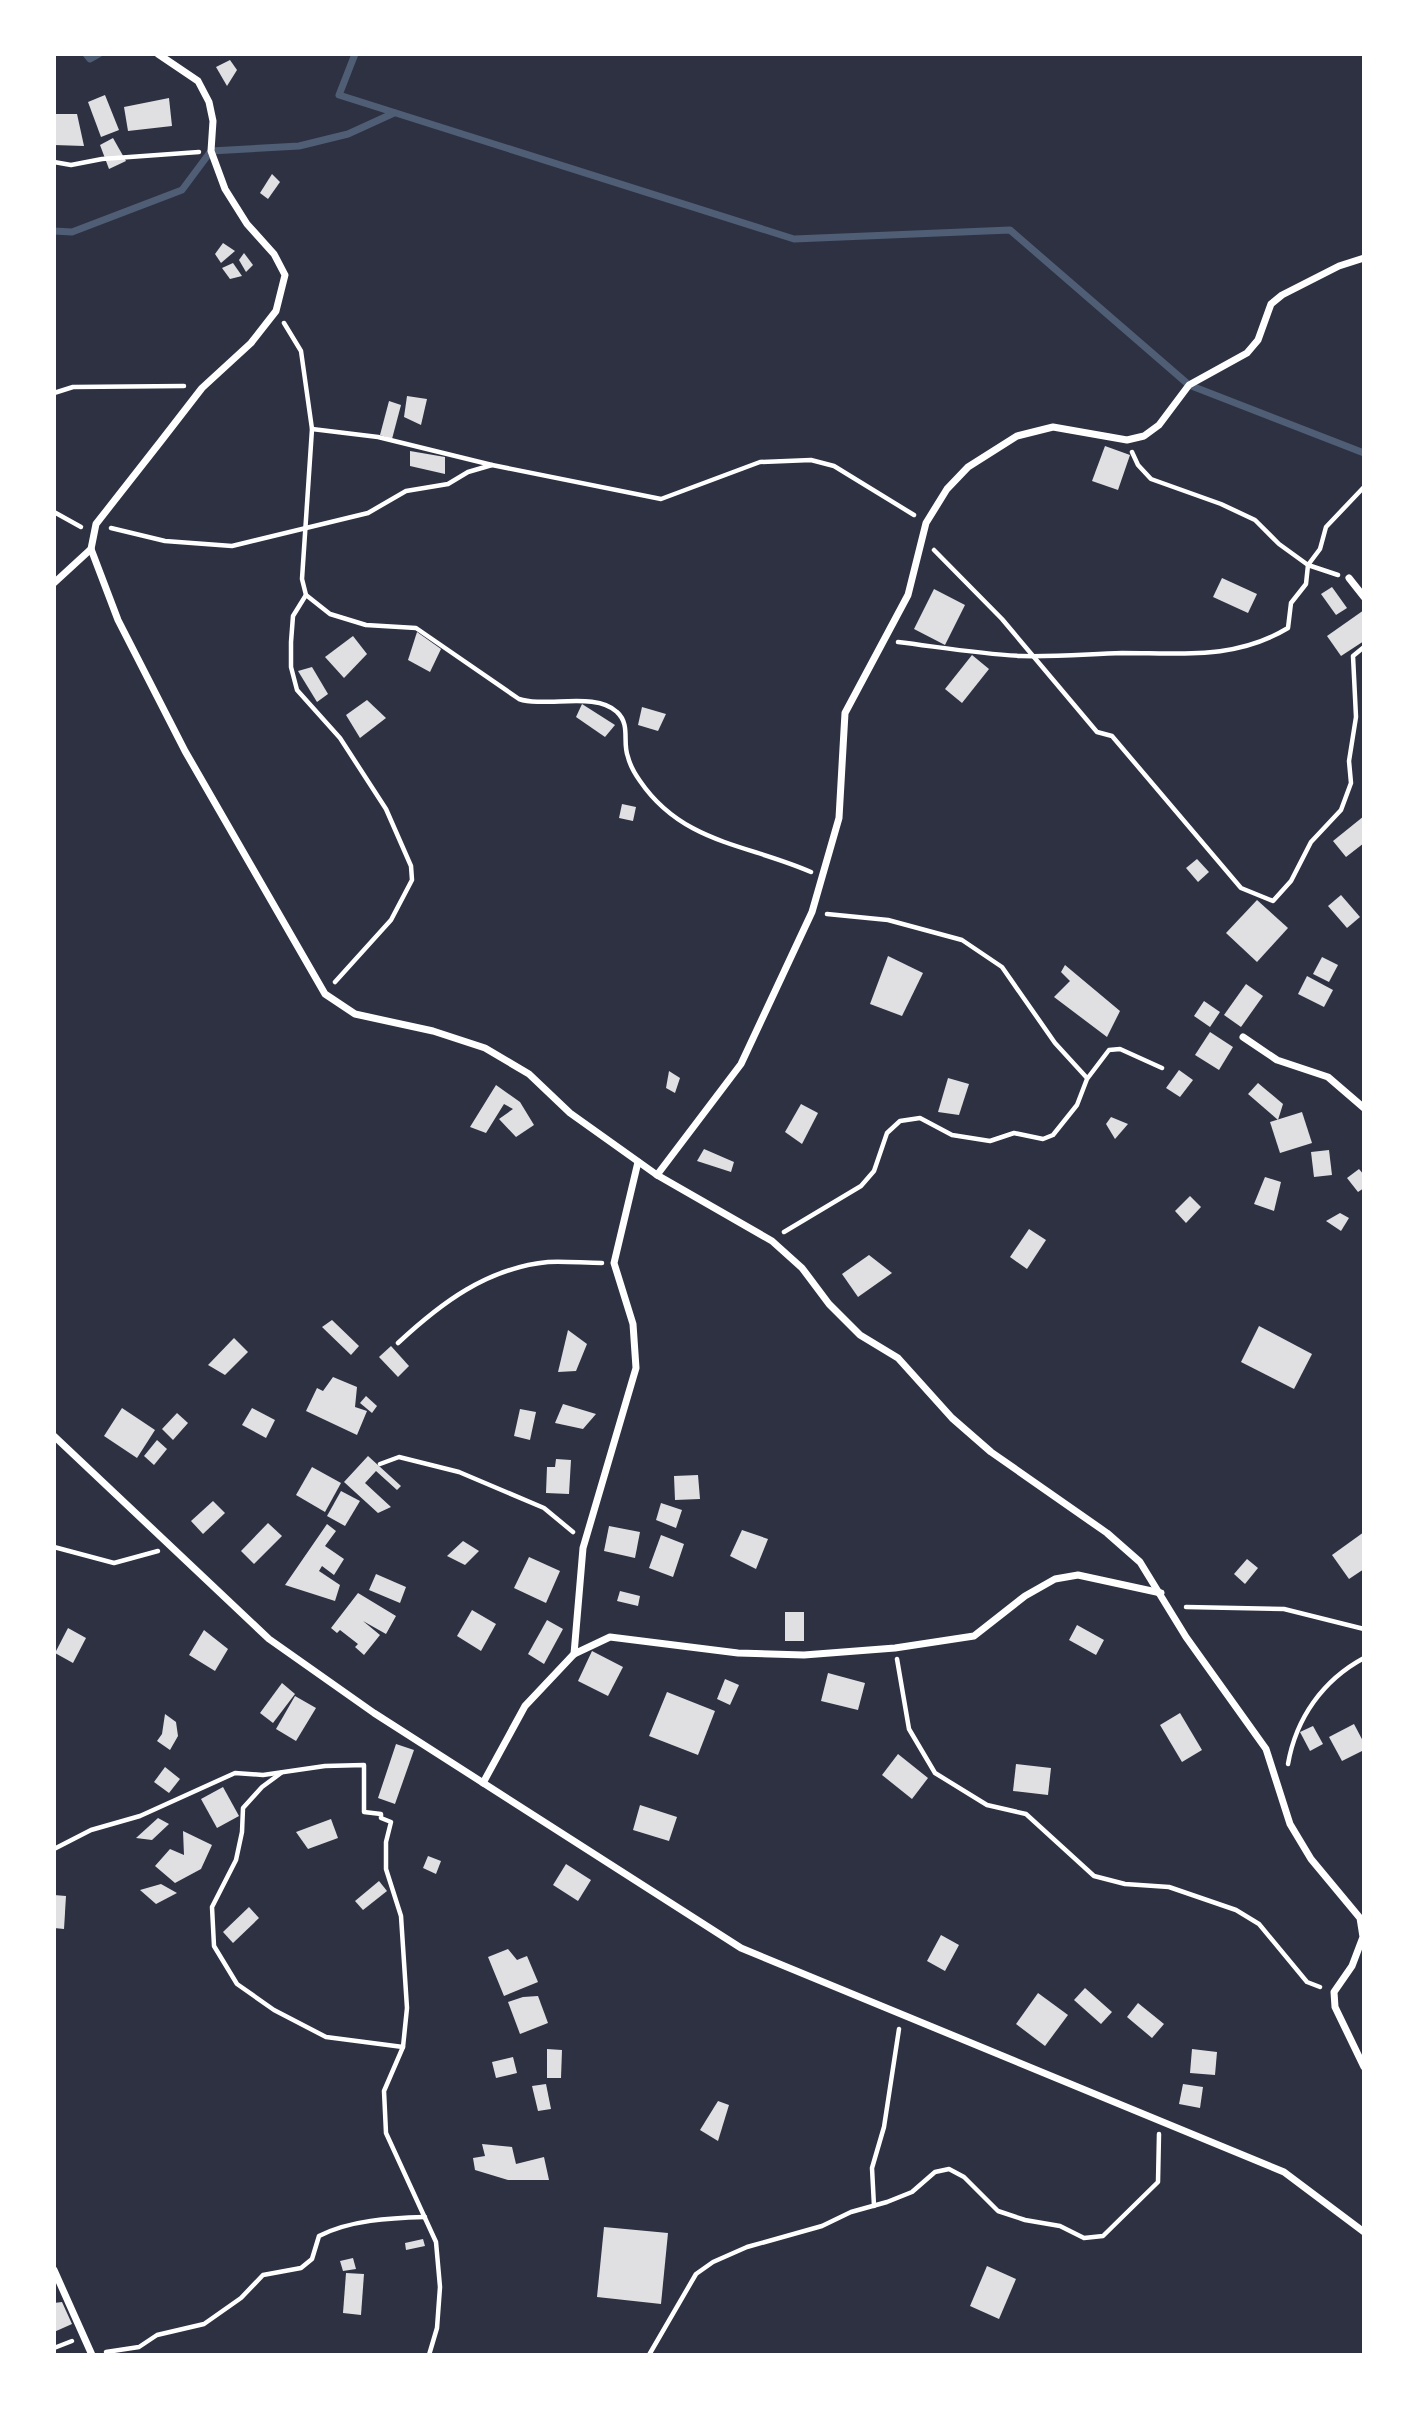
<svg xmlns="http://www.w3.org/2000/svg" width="1418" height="2409" font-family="'PT Sans',sans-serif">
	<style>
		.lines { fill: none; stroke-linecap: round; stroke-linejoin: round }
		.stream { stroke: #4f5d75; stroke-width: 7 }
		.building { fill: #e0e0e3 }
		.path { stroke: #fff; stroke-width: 4.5 }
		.minor { stroke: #fff; stroke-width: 7 }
	</style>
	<rect width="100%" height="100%" fill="#2d3142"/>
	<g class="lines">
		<g class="stream">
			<path d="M86 54 90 59 99 54"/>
			<path d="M355 54 339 95 794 239 1010 230 1189 385 1364 453"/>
			<path d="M54 231 72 232 182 190 211 151 299 146 348 134 394 113"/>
		</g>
	</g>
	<g class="building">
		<path d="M230 60 237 70 227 86 216 67Z"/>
		<path d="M105 95 119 130 101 137 88 102Z"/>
		<path d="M169 98 172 126 128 131 124 107Z"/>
		<path d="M54 114H77L84 146 54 145Z"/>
		<path d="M113 138 126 161 109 169 100 145Z"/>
		<path d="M272 174 280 182 268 199 260 193Z"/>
		<path d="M223 243 235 251 221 263 215 254Z"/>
		<path d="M244 253 253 265 246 272 239 260Z"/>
		<path d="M233 263 242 276 230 279 222 268Z"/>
		<path d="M407 396 427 399 421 425 404 417Z"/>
		<path d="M389 401 401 405 392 439 380 435Z"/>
		<path d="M1105 446 1130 455 1118 490 1092 481Z"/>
		<path d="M410 451 445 457V474L410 466Z"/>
		<path d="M1222 578 1257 594 1248 613 1213 597Z"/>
		<path d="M1332 587 1347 608 1336 615 1321 594Z"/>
		<path d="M934 589 965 605 945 645 914 629Z"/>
		<path d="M1364 610V641L1341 656 1327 636Z"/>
		<path d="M417 632 441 649 430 672 408 660Z"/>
		<path d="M353 636 367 654 344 678 325 657Z"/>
		<path d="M972 655 989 669 962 703 945 689Z"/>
		<path d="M312 667 328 694 317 702 298 671Z"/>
		<path d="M367 700 386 718 360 738 346 715Z"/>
		<path d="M582 704 615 725 605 737 576 717Z"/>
		<path d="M642 707 666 714 658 731 638 725Z"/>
		<path d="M622 804 636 807 633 821 619 818Z"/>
		<path d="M1364 816V843L1346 857 1333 841Z"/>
		<path d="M1197 859 1209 872 1198 882 1186 868Z"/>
		<path d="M1341 895 1360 917 1347 928 1328 906Z"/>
		<path d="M1257 900 1288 928 1257 962 1226 933Z"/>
		<path d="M888 956 923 973 902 1016 870 1004Z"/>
		<path d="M1322 957 1338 965 1329 982 1313 974Z"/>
		<path d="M1065 965 1120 1011 1107 1037 1054 997 1070 981 1061 972Z"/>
		<path d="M1307 976 1333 990 1324 1007 1298 994Z"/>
		<path d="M1246 984 1263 996 1241 1027 1224 1015Z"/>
		<path d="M1204 1001 1220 1012 1210 1027 1194 1016Z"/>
		<path d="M1210 1032 1233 1047 1219 1070 1195 1055Z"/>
		<path d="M1179 1070 1193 1080 1180 1097 1166 1088Z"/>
		<path d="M669 1071 680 1078 675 1093 666 1088Z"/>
		<path d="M948 1078 969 1084 959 1115 938 1112Z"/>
		<path d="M1258 1083 1283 1104 1278 1120 1248 1094Z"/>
		<path d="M496 1085 520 1102 534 1125 516 1137 499 1119 513 1109 504 1104 486 1133 470 1127Z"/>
		<path d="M801 1104 818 1113 802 1144 785 1132Z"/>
		<path d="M1302 1112 1312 1143 1280 1153 1270 1122Z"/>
		<path d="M1111 1117 1128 1124 1115 1139 1106 1124Z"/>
		<path d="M704 1149 734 1162 731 1172 697 1161Z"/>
		<path d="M1329 1150 1332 1175 1314 1177 1311 1152Z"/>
		<path d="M1359 1169 1364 1175V1188L1358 1192 1347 1178Z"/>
		<path d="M1265 1177 1281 1182 1274 1211 1254 1204Z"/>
		<path d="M1190 1196 1201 1207 1186 1223 1175 1211Z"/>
		<path d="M1340 1213 1349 1218 1341 1231 1326 1221Z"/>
		<path d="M1029 1229 1046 1240 1027 1269 1010 1257Z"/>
		<path d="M869 1255 892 1273 858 1297 842 1274Z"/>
		<path d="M332 1320 359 1346 351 1355 322 1327Z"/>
		<path d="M1259 1326 1312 1354 1294 1389 1241 1362Z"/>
		<path d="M568 1330 587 1344 576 1371 558 1372Z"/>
		<path d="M234 1338 248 1352 225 1375 208 1365Z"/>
		<path d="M391 1346 409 1366 398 1377 379 1357Z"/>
		<path d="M333 1377 357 1387 355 1407 367 1411 357 1435 306 1411 317 1388 323 1391Z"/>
		<path d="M366 1396 377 1406 372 1413 360 1403Z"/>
		<path d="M563 1404 596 1414 583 1429 555 1423Z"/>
		<path d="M122 1408 155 1430 137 1458 104 1436Z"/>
		<path d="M252 1408 275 1420 266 1438 242 1425Z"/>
		<path d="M520 1409 536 1412 530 1440 514 1436Z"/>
		<path d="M177 1413 188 1423 173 1440 162 1429Z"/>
		<path d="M157 1440 167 1449 154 1465 144 1456Z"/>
		<path d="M368 1456 401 1486 397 1490 376 1471 365 1483 391 1507 378 1513 344 1482Z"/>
		<path d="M556 1459 571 1460 569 1494 546 1493 547 1467H555Z"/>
		<path d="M312 1467 341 1483 325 1512 296 1495Z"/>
		<path d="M698 1475 700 1499 675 1500 674 1476Z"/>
		<path d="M341 1491 360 1501 345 1526 327 1516Z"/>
		<path d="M213 1501 225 1513 203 1534 191 1521Z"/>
		<path d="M661 1503 682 1510 676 1528 656 1520Z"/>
		<path d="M268 1523 282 1536 254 1564 241 1551Z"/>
		<path d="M327 1524 336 1531 325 1546 344 1559 334 1575 322 1566 319 1571 340 1585 335 1601 285 1585Z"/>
		<path d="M609 1526 640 1532 635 1558 604 1551Z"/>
		<path d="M742 1530 768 1539 756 1569 730 1556Z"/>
		<path d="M1364 1532V1569L1349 1579 1332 1555Z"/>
		<path d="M661 1535 684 1544 673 1577 649 1568Z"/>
		<path d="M463 1541 479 1551 465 1565 447 1556Z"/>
		<path d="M529 1557 560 1571 546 1603 514 1588Z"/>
		<path d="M1247 1559 1258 1568 1245 1584 1234 1574Z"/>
		<path d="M376 1574 406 1587 400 1603 369 1590Z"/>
		<path d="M620 1591 640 1596 638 1606 617 1601Z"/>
		<path d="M358 1593 396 1616 386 1634 363 1621 380 1635 364 1655 355 1647 358 1644 340 1630 337 1633 331 1628Z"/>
		<path d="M472 1610 496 1624 481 1651 457 1636Z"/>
		<rect x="785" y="1612" width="19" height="29"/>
		<path d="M547 1620 563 1629 544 1664 528 1654Z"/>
		<path d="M1077 1625 1104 1640 1096 1655 1069 1640Z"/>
		<path d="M68 1628 86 1638 73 1663 55 1653Z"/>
		<path d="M204 1630 228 1649 215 1671 189 1655Z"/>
		<path d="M592 1651 623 1667 608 1696 578 1681Z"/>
		<path d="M828 1673 865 1683 858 1710 821 1701Z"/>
		<path d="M725 1679 739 1685 730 1705 717 1699Z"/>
		<path d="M282 1683 295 1694 273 1723 260 1713Z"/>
		<path d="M667 1692 715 1711 698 1755 649 1736Z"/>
		<path d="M295 1696 316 1708 296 1741 276 1729Z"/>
		<path d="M1180 1713 1202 1750 1182 1762 1160 1725Z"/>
		<path d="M165 1714 176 1722 178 1736 170 1750 157 1741 162 1734Z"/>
		<path d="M1354 1724 1364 1743V1750L1342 1761 1329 1737Z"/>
		<path d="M1313 1726 1323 1744 1310 1751 1300 1732Z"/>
		<path d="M396 1744 414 1750 395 1804 378 1798Z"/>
		<path d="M898 1754 928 1778 912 1799 882 1775Z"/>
		<path d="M1016 1764 1051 1768 1048 1795 1013 1791Z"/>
		<path d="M165 1767 180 1779 169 1793 154 1782Z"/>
		<path d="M223 1787 239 1816 217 1828 201 1799Z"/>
		<path d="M640 1805 677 1817 669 1841 633 1830Z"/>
		<path d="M158 1818 169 1824 152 1840 136 1838Z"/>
		<path d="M331 1819 338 1838 308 1849 296 1832Z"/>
		<path d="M183 1831 212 1845 201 1869 175 1883 155 1866 170 1849 184 1855Z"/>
		<path d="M428 1856 441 1861 436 1874 423 1868Z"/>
		<path d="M566 1864 591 1880 578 1901 553 1885Z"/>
		<path d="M379 1881 387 1891 363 1910 355 1901Z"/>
		<path d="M161 1884 177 1893 156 1904 140 1890Z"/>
		<path d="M54 1895 66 1896 64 1929 54 1928Z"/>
		<path d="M249 1907 259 1918 233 1943 223 1932Z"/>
		<path d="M941 1935 959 1945 945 1971 927 1961Z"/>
		<path d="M508 1949 517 1960 527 1956 538 1982 504 1996 488 1957Z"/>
		<path d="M1085 1988 1112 2012 1101 2024 1074 2000Z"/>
		<path d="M1038 1993 1068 2015 1045 2046 1016 2024Z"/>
		<path d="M538 1996 548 2023 520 2034 508 2002 523 1997Z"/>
		<path d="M1138 2003 1164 2024 1152 2038 1127 2017Z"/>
		<path d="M547 2049 562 2050 561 2078H547Z"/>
		<path d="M1192 2049 1217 2052 1215 2075 1190 2073Z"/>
		<path d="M513 2057 517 2073 496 2078 492 2062Z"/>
		<path d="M546 2084 551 2109 538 2111 532 2086Z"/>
		<path d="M1183 2084 1203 2087 1200 2108 1179 2104Z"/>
		<path d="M718 2101 729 2105 718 2141 700 2130Z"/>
		<path d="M482 2144 512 2147 516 2164 544 2157 549 2180H508L475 2170 473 2158 485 2156Z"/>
		<path d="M604 2227 668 2233 661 2304 597 2297Z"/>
		<path d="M423 2239 425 2246 406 2250 405 2243Z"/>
		<path d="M353 2258 356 2269 343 2271 340 2261Z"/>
		<path d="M987 2266 1016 2279 999 2319 970 2306Z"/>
		<path d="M346 2273 364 2274 361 2315 343 2313Z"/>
		<path d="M62 2302 72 2324 54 2332V2303Z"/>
	</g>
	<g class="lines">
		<g class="path">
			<path d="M54 162 71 165 102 159 199 152"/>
			<path d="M284 323 301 351 312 429 302 579 306 595 293 616 291 642V667L297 690 340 738 386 809 411 866 412 880 391 920 335 982"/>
			<path d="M54 393 73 387 184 386"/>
			<path d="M312 429 378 437 492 465"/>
			<path d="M1132 452 1138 465 1151 479 1221 504 1255 520 1279 544 1308 565 1338 575"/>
			<path d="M54 512 81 527"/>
			<path d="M111 528 165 541 232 546 368 513 406 491 448 484 468 472 492 465 661 499 760 462 811 460 834 466 914 515"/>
			<path d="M934 550 1002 619 1097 732 1112 736 1241 888 1273 901 1291 881 1311 842 1341 810 1351 783 1349 761 1356 717 1353 656 1364 647"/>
			<path d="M306 595 330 614 366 625 416 628 519 699C545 708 596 691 617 712 631 725 622 742 628 757 630 765 635 774 640 781 683 844 748 844 811 872"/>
			<path d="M898 642C939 647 980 654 1021 656 1055 657 1088 654 1122 653 1181 653 1235 660 1288 628L1291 603 1306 584 1308 565 1320 549 1326 527 1364 487"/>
			<path d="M827 914 888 920 962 940 1002 967 1055 1043 1087 1078"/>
			<path d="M784 1232 861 1186 874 1171 887 1133 900 1121 920 1118 952 1135 990 1141 1014 1133 1043 1139 1053 1135 1077 1105 1087 1079 1109 1050 1120 1049 1162 1068"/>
			<path d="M398 1343C441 1303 487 1268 548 1262 565 1261 584 1263 602 1263"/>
			<path d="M380 1464 399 1457 459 1472 544 1508 573 1532"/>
			<path d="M54 1547 114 1563 158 1551"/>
			<path d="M1186 1607 1284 1609 1364 1629"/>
			<path d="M897 1659 909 1729 935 1773 987 1805 1026 1814 1094 1876 1125 1884 1169 1887 1236 1910 1259 1924 1307 1982 1320 1987"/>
			<path d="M1288 1764C1296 1718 1323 1680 1364 1658"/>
			<path d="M281 1773 262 1787 243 1808 242 1832 236 1860 212 1907 214 1946 237 1984 274 2010 326 2037 403 2047"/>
			<path d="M54 1849 91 1830 140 1816 235 1773 263 1775 325 1766 364 1765V1812L381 1814V1818L391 1822 386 1842V1869L401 1916 407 2008 403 2047 384 2091 386 2133 436 2242 440 2287 437 2328 429 2355"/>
			<path d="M874 2206 872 2168 884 2127 899 2029"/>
			<path d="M54 2348 72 2341"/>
			<path d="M106 2352 139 2347 157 2335 204 2324 241 2298 263 2275 301 2268 312 2259 319 2236C350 2220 390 2218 425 2217"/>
			<path d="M649 2355 696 2274 713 2262 747 2247 822 2226 851 2212 887 2202 912 2192 935 2172 949 2169 964 2177 998 2211 1025 2220 1060 2226 1084 2238 1103 2236 1158 2182 1159 2134"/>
		</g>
		<g class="minor">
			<path d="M158 54 198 81 209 102 213 121 211 151 225 189 247 224 274 254 285 275 276 311 251 343 202 388 161 441 96 524 91 549 118 620 185 751 325 994 355 1014 433 1031 485 1048 529 1074 570 1113 657 1175 772 1241 802 1268 829 1304 860 1335 898 1358 952 1418 991 1452 1107 1533 1140 1562 1186 1637 1266 1749 1290 1824 1311 1859 1360 1918 1363 1937 1352 1966 1334 1992 1335 2007 1364 2067"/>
			<path d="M1349 578 1364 597"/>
			<path d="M54 583 91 549"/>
			<path d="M1243 1037 1277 1060 1328 1077 1364 1108"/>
			<path d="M657 1175 741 1064 812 912 839 818 845 713 908 595 926 523 947 489 968 467 1017 436 1053 427 1127 440 1144 436 1159 425 1189 385 1247 353 1258 340 1271 304 1282 295 1339 266 1364 258"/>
			<path d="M54 1436 269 1639 374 1713 741 1948 1284 2172 1364 2232"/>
			<path d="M574 1654 610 1637 738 1653 804 1655 895 1648 974 1636 1025 1596 1055 1579 1078 1575 1161 1593"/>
			<path d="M483 1783 525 1706 574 1654 583 1548 636 1368 633 1324 614 1263 638 1162"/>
			<path d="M54 2270 92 2355"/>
		</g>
	</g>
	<rect width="1418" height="2409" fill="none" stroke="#ffffff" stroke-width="112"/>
</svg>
